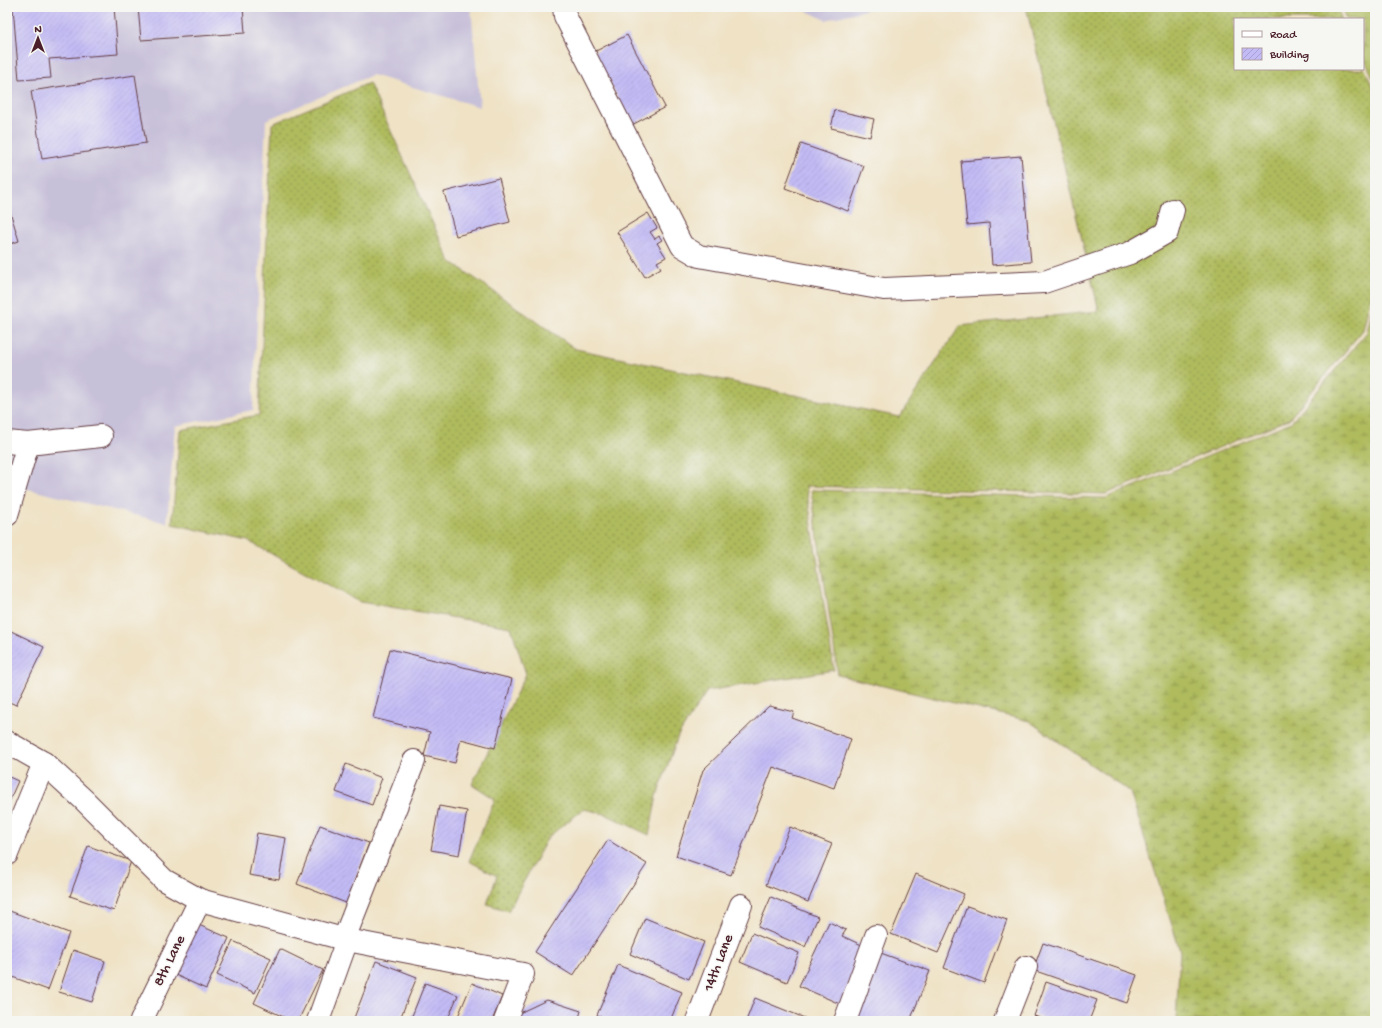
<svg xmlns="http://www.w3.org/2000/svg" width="1382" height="1028" font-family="'Gochi Hand',sans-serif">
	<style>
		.industrial { fill: #c7c0d9 }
		.grass { fill: url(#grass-dots); stroke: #7c6d44 }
		.wetland { fill: url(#wetland-marsh); stroke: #7c6d44 }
		.building { fill: url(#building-hatch) }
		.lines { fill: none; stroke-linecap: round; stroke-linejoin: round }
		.minor-casing { stroke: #633c42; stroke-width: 24 }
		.minor { stroke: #fff; stroke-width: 22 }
		.labels { text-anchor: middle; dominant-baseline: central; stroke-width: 3; stroke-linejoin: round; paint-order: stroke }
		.street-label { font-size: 15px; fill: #4a1f2b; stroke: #f6f6f2 }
	</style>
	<defs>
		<pattern id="grass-dots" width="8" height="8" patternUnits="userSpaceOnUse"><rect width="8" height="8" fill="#afbb5d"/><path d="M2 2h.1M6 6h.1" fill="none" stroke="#90974d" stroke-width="1.8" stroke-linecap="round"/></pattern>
		<pattern id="wetland-marsh" width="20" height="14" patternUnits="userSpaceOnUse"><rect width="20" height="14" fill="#afbb5d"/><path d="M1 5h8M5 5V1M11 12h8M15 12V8" fill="none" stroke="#90974d"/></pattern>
		<pattern id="building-hatch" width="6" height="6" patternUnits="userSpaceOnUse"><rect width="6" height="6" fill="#c3bbf5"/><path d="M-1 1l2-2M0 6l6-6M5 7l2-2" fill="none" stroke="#a9a0d2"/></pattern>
	</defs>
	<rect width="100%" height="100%" fill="#f6f6f2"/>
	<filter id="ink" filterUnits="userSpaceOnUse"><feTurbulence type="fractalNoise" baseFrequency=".025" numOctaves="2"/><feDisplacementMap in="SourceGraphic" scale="8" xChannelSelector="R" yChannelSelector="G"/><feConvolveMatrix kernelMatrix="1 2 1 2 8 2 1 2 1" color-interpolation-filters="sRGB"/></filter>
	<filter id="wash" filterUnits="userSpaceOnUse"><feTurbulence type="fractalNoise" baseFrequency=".012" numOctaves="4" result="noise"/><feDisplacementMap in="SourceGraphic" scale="16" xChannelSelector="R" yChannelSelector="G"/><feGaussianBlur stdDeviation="0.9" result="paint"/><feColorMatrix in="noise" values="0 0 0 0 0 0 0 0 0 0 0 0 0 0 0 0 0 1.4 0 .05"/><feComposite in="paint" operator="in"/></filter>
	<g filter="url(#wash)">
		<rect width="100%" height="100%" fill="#efe2c5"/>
		<g class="industrial">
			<path d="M7 7H471L480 107 372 75 266 120 253 410 175 426 167 523 7 484Z"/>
			<path d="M798 7H877L826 20Z"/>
		</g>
		<path class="grass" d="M1026 7H1336L1342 19H1235V69H1363V65L1375 92V280L1363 330 1289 419 1106 494 806 486 834 670 707 691 678 736 657 796 649 835 605 814 584 809 548 837 508 911 487 904 497 876 469 861 495 799 472 784 526 674 511 627 360 602 248 541 172 524 180 430 259 415 272 124 369 83 450 261 576 349 899 417 960 326 1099 311Z"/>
		<g class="wetland">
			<path d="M1341 7H1375V82L1363 56V19H1346Z"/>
			<path d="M1375 296V1021H1176L1180 951 1130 792 1029 721 838 675 811 490 1106 498 1291 422 1367 332Z"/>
		</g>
		<g id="blocks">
			<g class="building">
				<path d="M13 7H114L118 54 49 59 51 78 19 80Z"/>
				<path d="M138 7H243L245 33 141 40Z"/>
				<path d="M627 35 665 107 632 125 594 52Z"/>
				<path d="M135 75 146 143 42 159 31 91Z"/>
				<path d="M7 85H8L11 124H7Z"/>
				<path d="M835 110 874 119 870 137 831 128Z"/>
				<path d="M801 144 864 166 848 211 785 188Z"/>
				<path d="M1021 156 1031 262 992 265 989 223 967 225 961 161Z"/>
				<path d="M499 178 510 222 456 236 444 192Z"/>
				<path d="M9 208 19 241 7 245V209Z"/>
				<path d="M648 213 657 228 650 232 655 239 659 236 662 240 657 243 666 257 657 262 661 268 645 277 617 232Z"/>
				<path d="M7 629 44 647 16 705 7 701Z"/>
				<path d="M390 649 512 679 495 748 461 739 455 763 424 756 430 732 373 718Z"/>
				<path d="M769 706 794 712 792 718 851 739 834 788 773 767 731 875 676 856 703 770Z"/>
				<path d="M346 764 382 778 372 805 336 792Z"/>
				<path d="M7 776 18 781 7 806Z"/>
				<path d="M439 806 467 811 459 855 431 850Z"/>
				<path d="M320 825 369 843 346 903 297 884Z"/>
				<path d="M790 827 832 844 808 902 766 885Z"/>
				<path d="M257 833 286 838 279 880 249 875Z"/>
				<path d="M608 840 647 864 573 976 535 952Z"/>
				<path d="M88 846 131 861 114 911 70 896Z"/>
				<path d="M916 874 964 894 938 953 891 934Z"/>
				<path d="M771 897 818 917 805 947 758 927Z"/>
				<path d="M967 906 1007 920 984 983 944 968Z"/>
				<path d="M7 910 69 933 48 990 7 975Z"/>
				<path d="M645 918 704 942 689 979 630 954Z"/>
				<path d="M829 922 846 930 842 936 866 947 840 1004 799 986Z"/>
				<path d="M194 923 229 938 206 989 171 973Z"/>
				<path d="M752 933 799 953 787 982 740 962Z"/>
				<path d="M233 941 271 958 255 993 217 975Z"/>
				<path d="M1043 943 1137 975 1127 1003 1033 970Z"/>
				<path d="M280 949 323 970 298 1021H292L254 1003Z"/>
				<path d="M73 950 105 961 92 1002 59 992Z"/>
				<path d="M878 952 930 971 910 1021H851Z"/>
				<path d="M376 961 417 977 399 1021H361L354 1018Z"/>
				<path d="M618 965 682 992 670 1021H613L597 1015Z"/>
				<path d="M1046 982 1097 1000 1089 1021H1050L1034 1016Z"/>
				<path d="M425 983 458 995 447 1021H410Z"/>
				<path d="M472 983 502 996 492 1021H456Z"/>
				<path d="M755 998 807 1019 806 1021H746Z"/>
				<path d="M547 1000 581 1011 578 1021H513L515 1015Z"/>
			</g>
		</g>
	</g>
	<g filter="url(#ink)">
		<use href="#blocks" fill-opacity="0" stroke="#633c42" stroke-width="1"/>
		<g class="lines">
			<defs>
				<g id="minor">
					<path d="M564 7 565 16 682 246 699 256 884 289 1044 282 1130 253 1167 232 1173 210"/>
					<path d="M7 442 28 444 101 436"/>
					<path d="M7 515 28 444"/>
					<path d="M7 742 44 763 84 800 164 880 200 900 347 940 523 974 505 1021"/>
					<path d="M7 854 44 763"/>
					<path d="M344 939 414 761"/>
					<path d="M141 1021 200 900"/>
					<path d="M318 1021 347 940"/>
					<path d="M697 1021 741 905"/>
					<path d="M845 1021 876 936"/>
					<path d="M1005 1021 1026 967"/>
				</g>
			</defs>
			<use href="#minor" class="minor-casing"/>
			<use href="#minor" class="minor"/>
		</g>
	</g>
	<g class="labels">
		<g class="street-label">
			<text transform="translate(170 961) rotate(-64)">8th Lane</text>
			<text transform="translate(719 963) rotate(-69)">14th Lane</text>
		</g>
	</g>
	<rect width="1382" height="1028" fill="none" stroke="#f6f6f2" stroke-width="24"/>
	<rect x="1234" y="18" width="130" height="52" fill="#f6f6f2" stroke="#b1a0a2"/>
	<rect x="1242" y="31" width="20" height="6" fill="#ffffff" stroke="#b1a0a2"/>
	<text x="1270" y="38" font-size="12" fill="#4a1f2b">Road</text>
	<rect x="1242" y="48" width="20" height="12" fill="url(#building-hatch)" stroke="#b1a0a2"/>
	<text x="1270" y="58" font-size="12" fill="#4a1f2b">Building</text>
	<g transform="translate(38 38)" stroke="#f6f6f2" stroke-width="3" paint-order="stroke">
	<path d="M0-3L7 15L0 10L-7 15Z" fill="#4a1f2b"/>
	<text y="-6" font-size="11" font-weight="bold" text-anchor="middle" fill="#4a1f2b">N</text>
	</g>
</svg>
